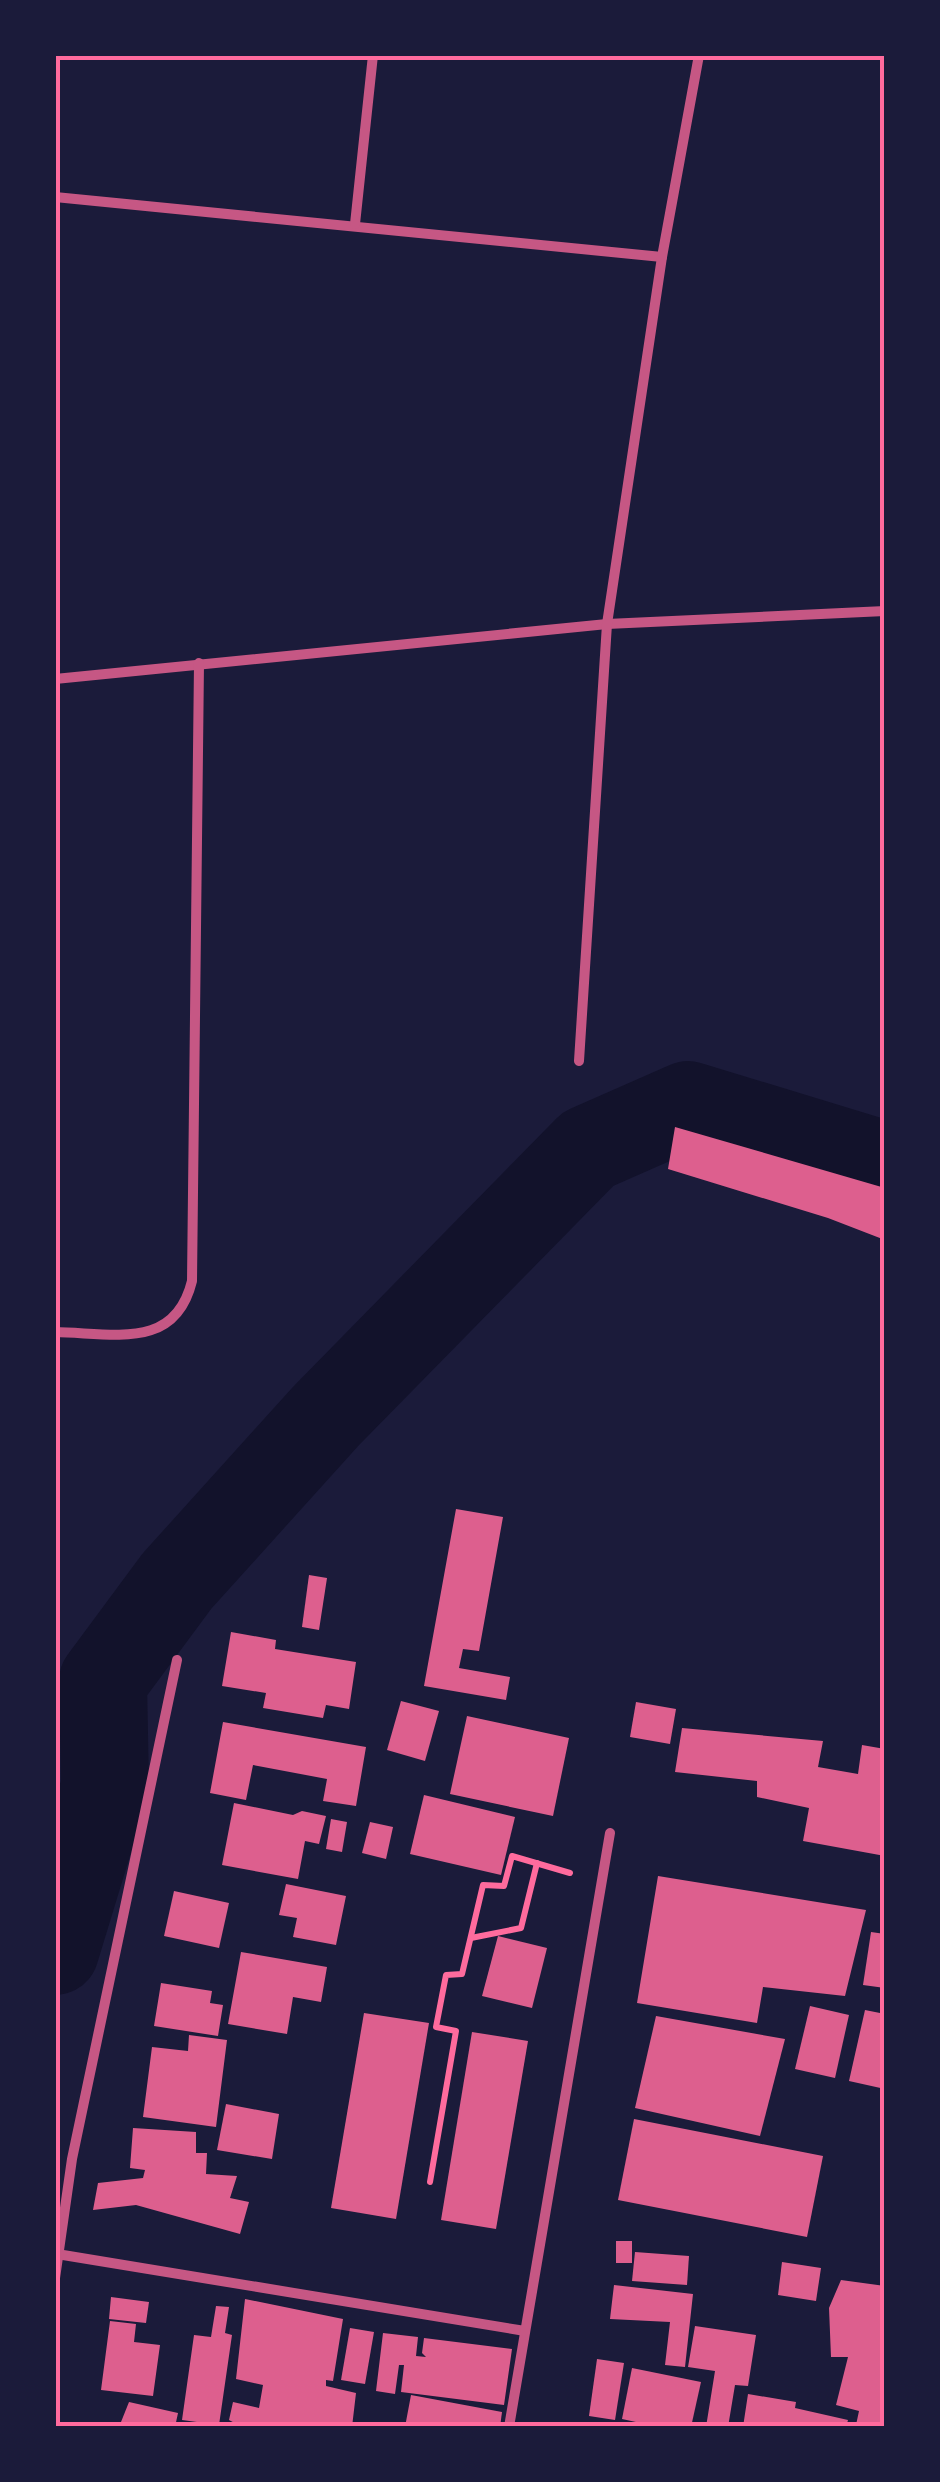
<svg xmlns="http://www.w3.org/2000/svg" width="940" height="2482" font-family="'Libre Baskerville',serif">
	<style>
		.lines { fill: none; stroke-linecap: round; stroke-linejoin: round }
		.river { stroke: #12122b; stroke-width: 88 }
		.building { fill: #dd5f8e }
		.path { stroke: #ff6b9d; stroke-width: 6 }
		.minor { stroke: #c65784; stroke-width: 10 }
		.neatline { fill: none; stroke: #ff6b9d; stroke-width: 4 }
	</style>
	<rect width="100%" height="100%" fill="#1b1b3a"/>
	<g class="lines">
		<path class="river" d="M55 1951 105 1787 103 1681 177 1581 326 1416 588 1149 688 1105 885 1165"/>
	</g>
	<g class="building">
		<path d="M675 1127 885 1188V1240L828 1218 668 1169Z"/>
		<path d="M456 1509 503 1517 479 1651 463 1649 459 1668 510 1677 506 1700 424 1686Z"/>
		<path d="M309 1575 327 1578 319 1630 302 1627Z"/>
		<path d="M231 1632 276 1640 275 1649 356 1662 349 1709 326 1705 323 1718 263 1708 266 1693 222 1686Z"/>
		<path d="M401 1701 439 1711 425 1761 387 1750Z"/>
		<path d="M636 1702 676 1709 670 1744 630 1737Z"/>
		<path d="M467 1716 569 1738 553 1816 450 1794Z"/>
		<path d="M223 1722 366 1747 356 1806 323 1801 327 1779 253 1765 246 1800 210 1793Z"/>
		<path d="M682 1728 823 1741 818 1767 858 1774 862 1745 885 1749V1856L803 1841 809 1808 757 1797V1781L675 1772Z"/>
		<path d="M424 1795 515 1817 501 1875 410 1854Z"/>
		<path d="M234 1803 293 1815 302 1811 326 1816 319 1844 305 1841 298 1879 222 1865Z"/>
		<path d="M331 1819 347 1822 342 1852 326 1849Z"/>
		<path d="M370 1822 393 1827 386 1859 362 1853Z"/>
		<path d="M658 1876 866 1910 845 1996 763 1987 757 2023 637 2003Z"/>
		<path d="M286 1884 346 1896 336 1945 293 1937 297 1918 279 1915Z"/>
		<path d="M174 1891 229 1903 219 1948 164 1936Z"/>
		<path d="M871 1932 885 1934V1988L863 1985Z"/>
		<path d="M498 1936 547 1948 532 2008 482 1996Z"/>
		<path d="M241 1952 327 1967 321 2002 293 1997 287 2034 228 2024Z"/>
		<path d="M161 1983 212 1991 210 2003 223 2005 218 2036 154 2026Z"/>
		<path d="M810 2006 849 2015 835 2078 795 2069Z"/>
		<path d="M865 2010 885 2014V2089L849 2081Z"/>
		<path d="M364 2013 429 2023 396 2219 331 2208Z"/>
		<path d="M656 2016 785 2039 760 2136 635 2108Z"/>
		<path d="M472 2032 528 2041 496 2229 441 2220Z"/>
		<path d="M189 2035 227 2040 216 2127 143 2117 152 2047 188 2051Z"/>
		<path d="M226 2104 279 2114 272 2159 217 2150Z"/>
		<path d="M634 2119 823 2156 807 2237 618 2200Z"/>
		<path d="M133 2128 196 2132V2153H207L206 2174 237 2176 230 2198 249 2202 240 2234 136 2205 93 2210 98 2183 143 2178 145 2170 130 2168Z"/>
		<rect x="616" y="2241" width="16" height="22"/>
		<path d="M635 2252 689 2256 687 2285 632 2281Z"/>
		<path d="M782 2262 821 2268 816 2301 778 2295Z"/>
		<path d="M841 2280 885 2286V2427L856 2425 859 2411 836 2405 848 2357H831L829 2308Z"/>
		<path d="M614 2285 693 2294 685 2367 665 2365 670 2322 610 2319Z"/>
		<path d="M111 2297 149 2302 146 2323 109 2319Z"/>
		<path d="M245 2299 343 2319 333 2381 326 2380V2386L356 2393 352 2427H242L229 2420 233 2402 259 2408 263 2385 236 2379Z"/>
		<path d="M216 2306 229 2307 225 2333 232 2335 219 2425 182 2420 194 2335 211 2337Z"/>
		<path d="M110 2321 136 2324 134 2342 160 2345 153 2396 101 2390Z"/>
		<path d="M695 2326 756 2335 748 2386 735 2385 728 2427H706L715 2371 688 2367Z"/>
		<path d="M350 2328 374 2332 365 2384 341 2380Z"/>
		<path d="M383 2333 418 2337 416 2356 426 2357 422 2353 424 2338 512 2349 504 2405 401 2392 404 2365H399L395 2394 376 2391Z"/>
		<path d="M597 2359 624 2363 615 2420 589 2416Z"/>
		<path d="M632 2368 701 2382 691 2427H659L622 2419Z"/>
		<path d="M748 2394 796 2402 795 2408 848 2420 846 2427H743Z"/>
		<path d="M411 2395 502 2412 500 2427H405Z"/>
		<path d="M129 2402 178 2413 175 2427H119Z"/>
	</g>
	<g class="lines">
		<g class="path">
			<path d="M471 1938 521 1928 537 1863"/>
			<path d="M430 2182 456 2031 436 2027 446 1975 462 1974 483 1885 504 1886 512 1856 570 1873"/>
		</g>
		<g class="minor">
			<path d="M55 197 662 257"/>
			<path d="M355 224 373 55"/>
			<path d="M55 679 607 624 885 611"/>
			<path d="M579 1061 607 624 662 257 699 55"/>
			<path d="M55 1332C113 1333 175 1351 192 1281L199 663"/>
			<path d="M57 2254 525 2331"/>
			<path d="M55 2278 72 2159 177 1660"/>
			<path d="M509 2427 610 1833"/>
		</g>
	</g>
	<rect width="940" height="2482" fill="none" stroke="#1b1b3a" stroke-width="115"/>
	<rect x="58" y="58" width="824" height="2366" class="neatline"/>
</svg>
